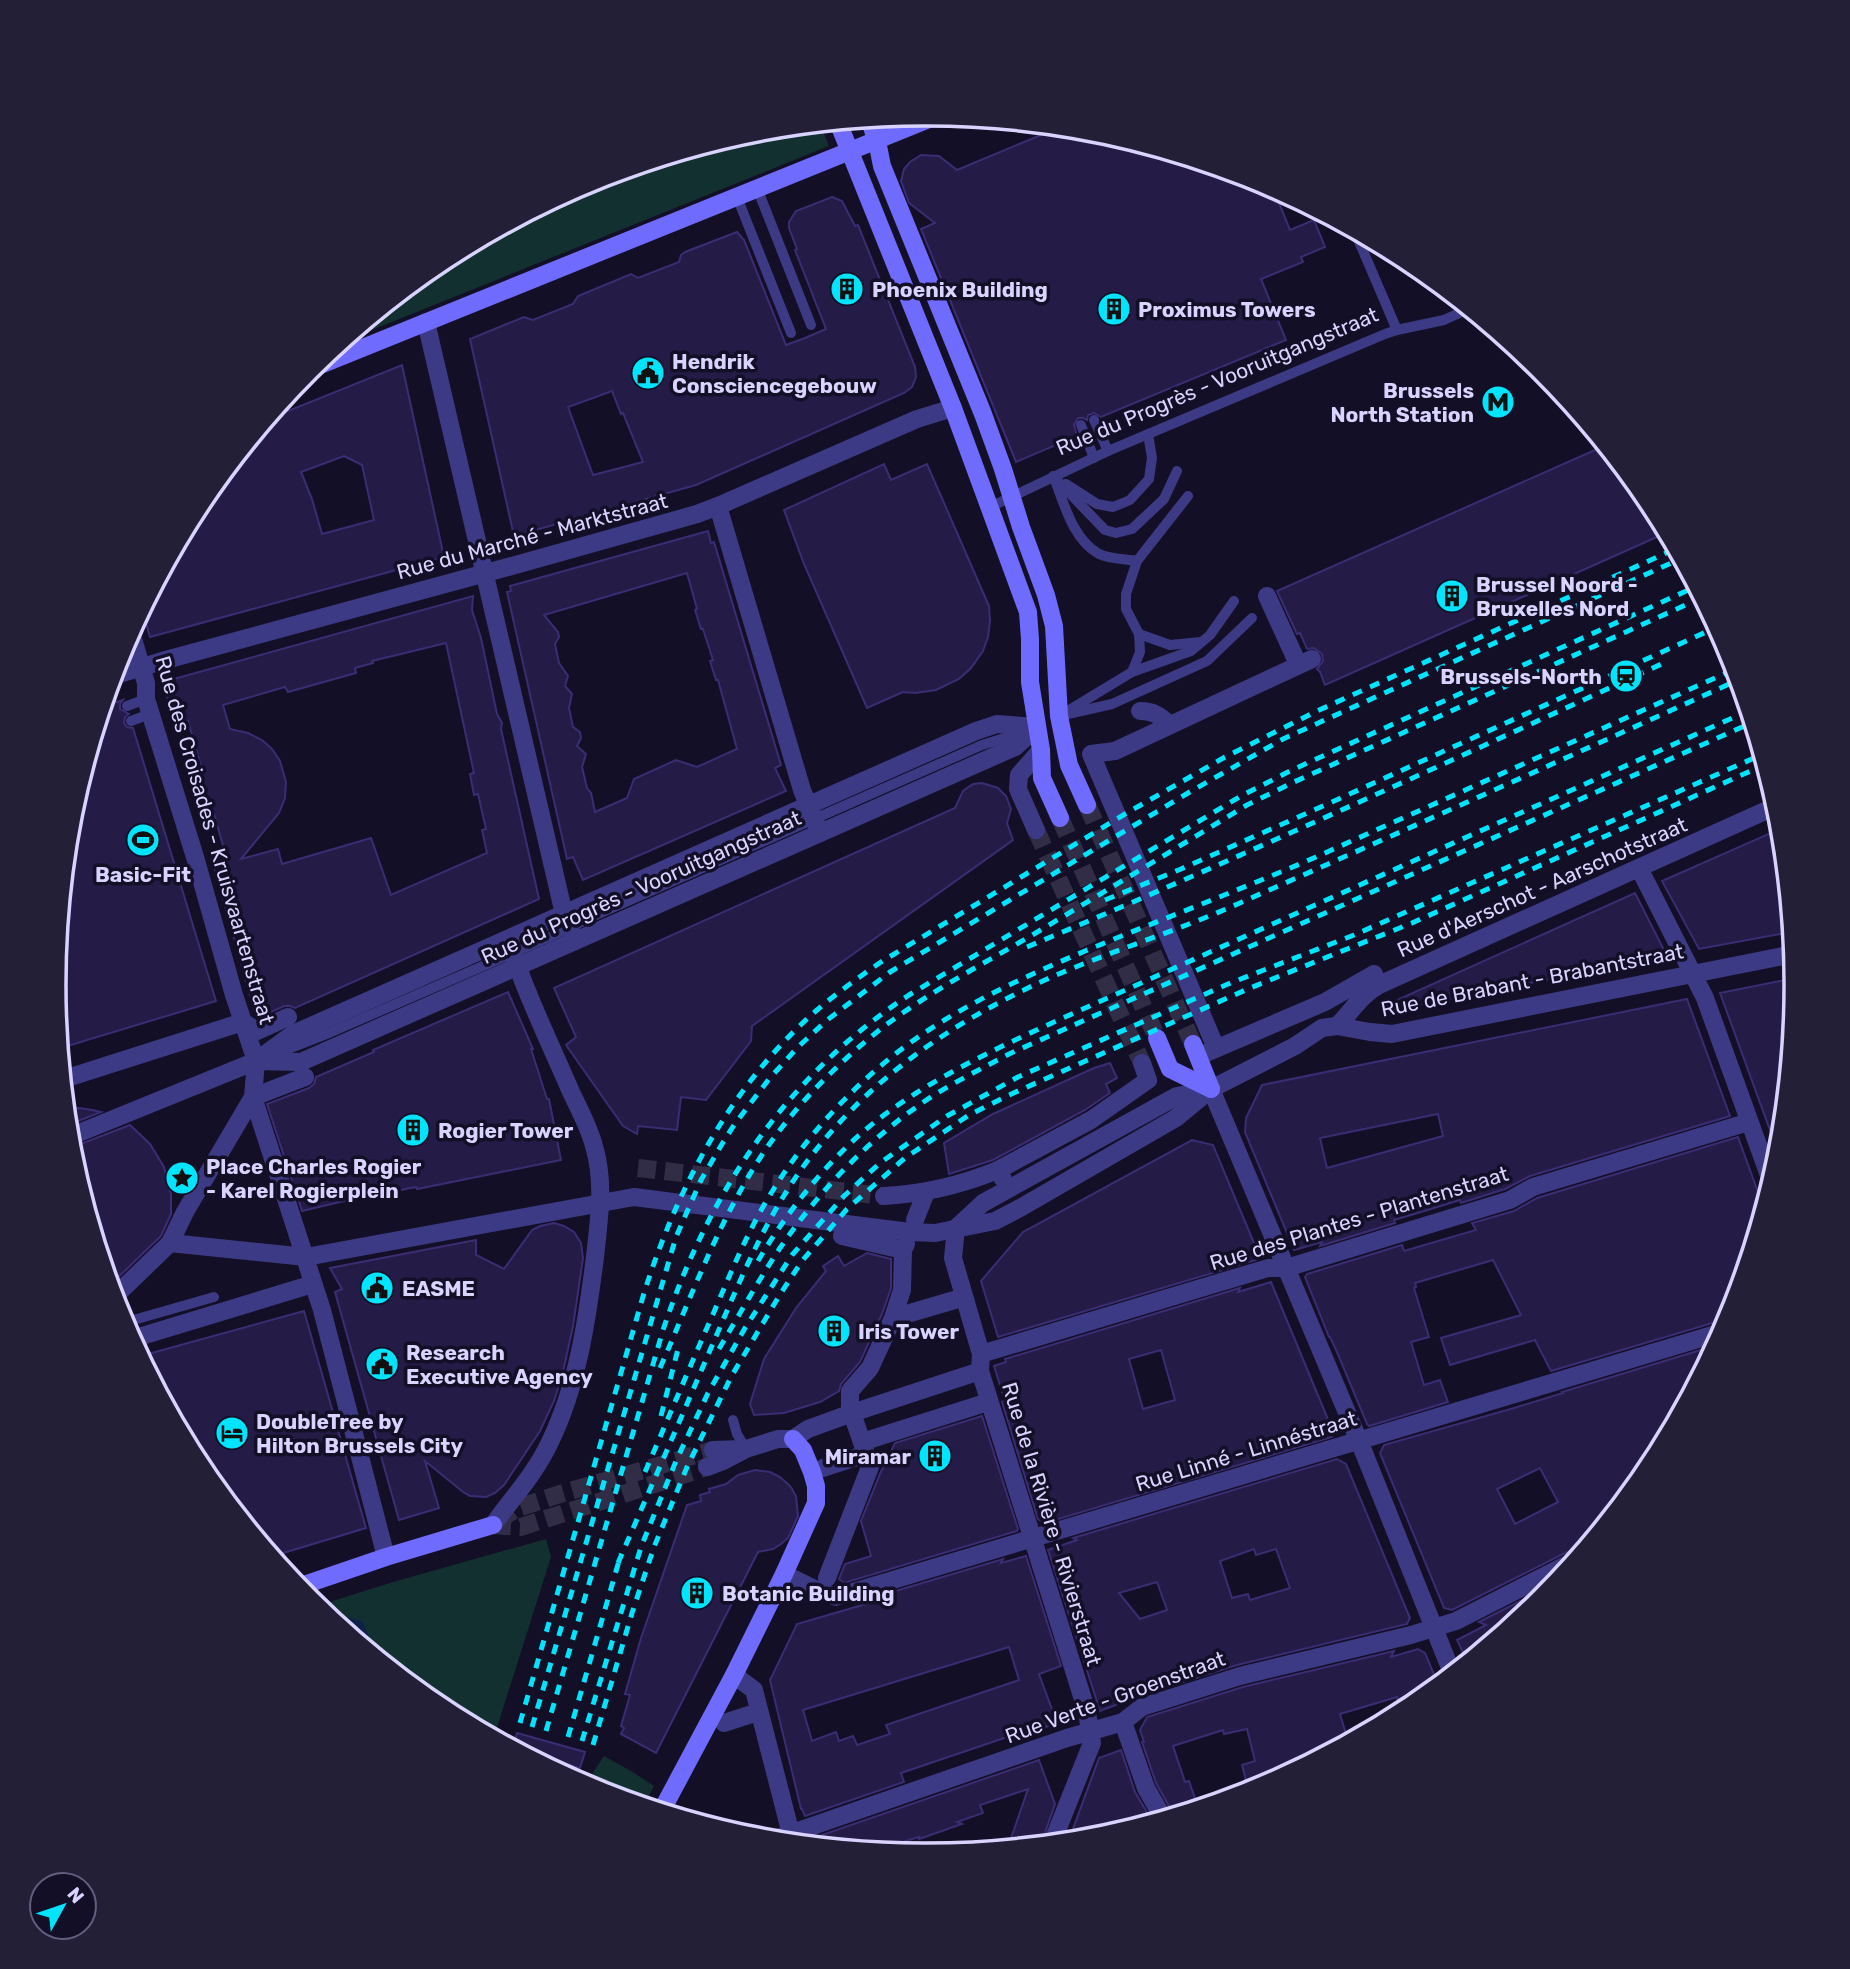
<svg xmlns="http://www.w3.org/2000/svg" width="1850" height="1969" font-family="Rubik,sans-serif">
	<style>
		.green { fill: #12302f }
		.water { fill: #0c2248 }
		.building { fill: #241b47; stroke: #3b2d73; stroke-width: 2; fill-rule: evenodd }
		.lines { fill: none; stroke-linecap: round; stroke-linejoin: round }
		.street-tunnel { stroke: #312d47; stroke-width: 18; stroke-dasharray: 18 9; stroke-linecap: butt }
		.secondary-tunnel { stroke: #312d47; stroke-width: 18; stroke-dasharray: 18 9; stroke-linecap: butt }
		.lane { stroke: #3d3a85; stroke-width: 10 }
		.street { stroke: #3d3a85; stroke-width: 18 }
		.secondary { stroke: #6f6bff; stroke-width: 18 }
		.rail { stroke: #00e5ff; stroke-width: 5; stroke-dasharray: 10 9; stroke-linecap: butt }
		.labels { text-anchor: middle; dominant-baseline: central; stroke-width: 7; stroke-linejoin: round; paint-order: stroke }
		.poi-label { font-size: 21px; font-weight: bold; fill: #d9d4ff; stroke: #130f26; text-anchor: start }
		.street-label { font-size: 21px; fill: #d9d4ff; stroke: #130f26 }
		.rim { fill: none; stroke: #d9d4ff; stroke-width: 3.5 }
	</style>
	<rect width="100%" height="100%" fill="#130f26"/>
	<g class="green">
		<path d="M820 124 829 146 342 342 442 260 592 180 756 130Z"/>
		<path d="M546 1539 551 1557 494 1737 441 1708 317 1606 393 1582Z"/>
		<path d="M527 1755 592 1774 604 1756 631 1771 654 1786 644 1805 591 1789Z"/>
	</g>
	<path class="water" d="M350 1618 362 1621 374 1648V1653L337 1623Z"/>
	<g class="building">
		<path d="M1060 127 1095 131 1259 180 1273 188 1290 230 1314 220 1325 247 1301 257 1303 262 1261 279 1286 340 1101 417 1094 413 1088 415 1087 420 1083 418H1078L1074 425 1077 436 1016 462 921 229 935 223 909 203 901 181 904 169 910 162 921 155 939 156 957 170Z"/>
		<path d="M832 197 842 201 855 226 858 225 915 367 916 377 912 387 904 393 696 485 514 536 470 339 524 317 533 320 573 304 578 296 631 274 638 278 679 262 681 255 685 252 737 232 744 240 786 345 805 338 826 329 795 250 797 249 789 228V222L796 211ZM612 391 621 414 623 413 643 462 593 475 568 407Z"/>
		<path d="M402 365 444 557 150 637 142 610 201 500 268 419ZM344 456 362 465 374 520 322 534 312 499 301 472Z"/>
		<path d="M1604 446 1649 501 1666 533 1325 685 1320 672 1317 669 1323 661 1322 654 1314 648 1307 649 1300 633 1297 634 1277 591Z"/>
		<path d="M884 464 891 480 927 464 989 606 990 621 988 637 983 651 971 668 959 679 936 690 915 693 903 692 867 708 804 564 784 510Z"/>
		<path d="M708 531 711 543 714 542 781 765 775 768 786 791 583 880 573 857 567 859 507 592 511 591 510 586ZM687 573 697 609 695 610 701 629H703L713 660 710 661 716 680H718L737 749 697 767 676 760 634 779 627 798 595 812 591 793 587 788 582 767 586 754 577 746 581 738 580 732 573 727 569 708 572 694 565 686 568 676 559 663 555 644 559 637 558 632 544 615Z"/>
		<path d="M473 596 472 610 481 638 497 714 502 723 501 729 539 899 295 1008 290 1006H284L258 1018 256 1017 214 867 228 863 214 814 211 815 198 771 202 770 188 721 175 725 163 682ZM446 643 474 773 470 774 474 795 478 794 486 829 482 830 487 853 391 895 371 838 282 864 278 849 241 859 279 813 285 798 286 782 280 761 272 749 262 740 248 733 230 729 223 705 285 687 288 692 356 673 355 668 373 663 372 661Z"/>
		<path d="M123 700 120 704V709L129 714 125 717 124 723 127 727 133 728 216 1001 61 1048 54 984 71 814 104 706Z"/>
		<path d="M982 783 998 788 1006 796 1011 809 1007 823 1013 840 752 1026 751 1041 706 1100 681 1097 677 1130 638 1126 637 1134 623 1126 566 1045 576 1037 554 988 955 808 963 791 973 784Z"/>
		<path d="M1780 829 1791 932 1699 949 1662 881Z"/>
		<path d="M1635 893 1667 956 1388 1011 1386 1005Z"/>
		<path d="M1795 978 1796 985 1779 1155 1720 993Z"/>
		<path d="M508 992 533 1049H531L547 1099H549L561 1160 417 1189 416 1187 340 1202 302 1211 267 1104 309 1088 314 1084 316 1077 374 1052 373 1050Z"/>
		<path d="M1687 999 1730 1116 1530 1176 1505 1189 1461 1203 1460 1200 1421 1212 1394 1220 1395 1223 1320 1246 1322 1242 1294 1250 1245 1132 1246 1118 1262 1085ZM1438 1114 1443 1136 1327 1168 1320 1138Z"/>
		<path d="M1110 1063 1117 1078 1106 1084 1110 1093 1085 1110 993 1160 949 1174 944 1143 993 1114 1094 1068Z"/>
		<path d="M79 1108 92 1110 101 1112 68 1125 66 1109Z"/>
		<path d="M130 1125 150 1144 164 1167 171 1194V1214L161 1236 110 1285 70 1148Z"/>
		<path d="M1738 1137 1763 1206 1727 1322 1719 1321 1551 1371 1535 1340 1450 1365 1441 1338 1521 1315 1493 1260 1415 1283 1416 1287 1414 1288 1429 1337 1411 1342 1424 1385 1440 1380 1448 1402 1369 1426 1367 1424 1337 1352 1330 1337H1329L1305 1277 1307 1274 1402 1245 1404 1251 1476 1230 1472 1223 1514 1211 1537 1198Z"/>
		<path d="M1192 1140 1213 1145 1259 1255 1256 1260 998 1337 981 1281 1023 1232Z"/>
		<path d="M554 1223 564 1226 574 1232 581 1243 583 1258 573 1326 563 1372 554 1401 540 1431 504 1485 495 1493 486 1497 470 1496 463 1492 425 1461 439 1508 399 1520 335 1292 342 1289 330 1268 476 1240V1255L504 1269 532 1230 540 1226Z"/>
		<path d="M867 1253 891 1259V1288L882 1314 860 1362 841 1384 839 1391 820 1402 784 1413 754 1415 750 1404 764 1359 796 1308 826 1271 823 1266 838 1256 844 1266Z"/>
		<path d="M1271 1282 1334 1434 1332 1437 1045 1523 1038 1519 1002 1402 1005 1401 994 1366 1006 1362 1005 1359 1240 1288 1238 1292ZM1161 1350 1175 1400 1143 1409 1129 1359Z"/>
		<path d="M304 1311 366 1528 273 1556 201 1468 141 1356Z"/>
		<path d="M1714 1346 1649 1469 1579 1553 1573 1551 1567 1552 1452 1610 1444 1608 1380 1453 1384 1445 1514 1408 1563 1393 1562 1392ZM1540 1468 1558 1502 1515 1524 1497 1489Z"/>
		<path d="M982 1416 1018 1529 1017 1531 844 1583 839 1579 845 1564 871 1556 861 1521 880 1474 895 1443Z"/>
		<path d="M1337 1459 1346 1464 1410 1618 1407 1624 1237 1665 1139 1696 1100 1711 1048 1550 1077 1540 1073 1538ZM1254 1549 1256 1555 1276 1549 1290 1588 1250 1600 1248 1594 1232 1598 1220 1561ZM1157 1582 1167 1610 1140 1619 1119 1593Z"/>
		<path d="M755 1470 770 1472 780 1477 790 1486 796 1496 798 1516 788 1538 781 1544 773 1549 758 1552 656 1753 621 1734 624 1728 621 1726 630 1695 625 1694 641 1638 687 1505 701 1501 700 1495 710 1492 709 1489 726 1484 738 1475Z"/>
		<path d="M1026 1556 1061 1666 1039 1674 1057 1723 1026 1734 1025 1731 901 1773 904 1782 805 1816 802 1809H801L770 1680 797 1624 876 1601 872 1598 1003 1559 1001 1563ZM1009 1647 1019 1680 886 1725 890 1734 857 1745 853 1736 839 1741 836 1732 812 1741 803 1710Z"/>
		<path d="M1554 1584 1540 1601 1467 1661 1457 1640 1486 1625 1479 1622Z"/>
		<path d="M1418 1649 1425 1653 1438 1684 1415 1703 1400 1708 1397 1697 1340 1714 1348 1741 1258 1789 1249 1792 1242 1765 1255 1761 1247 1729 1224 1734 1223 1730 1173 1746 1185 1782 1189 1781 1198 1807 1174 1815 1156 1783 1142 1742H1144L1140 1730 1147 1717 1243 1687 1394 1651 1391 1657Z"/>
		<path d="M517 1733 585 1752 580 1768 521 1751 513 1747Z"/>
		<path d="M1121 1750 1135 1792 1152 1821 1094 1839 1065 1841 1068 1833 1070 1837 1099 1758Z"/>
		<path d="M1039 1760 1055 1804 1041 1844 1008 1847 1028 1789 980 1805 983 1813 957 1822 962 1824 919 1839V1837L875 1850 815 1844 813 1838Z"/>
	</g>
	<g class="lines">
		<g class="street-tunnel">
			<path d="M1036 830 1142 1063"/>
			<path d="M638 1168 884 1196"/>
		</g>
		<g class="secondary-tunnel">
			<path d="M1087 805 1193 1044"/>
			<path d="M1060 818 1157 1038"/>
			<path d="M498 1521 515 1509 560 1494 713 1450"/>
			<path d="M493 1525 521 1527 707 1467"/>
		</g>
		<g class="lane">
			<path d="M757 188 811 325"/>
			<path d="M737 197 791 333"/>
			<path d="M1355 232 1397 330"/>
			<path d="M1094 420 1108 451"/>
			<path d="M1081 425 1094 458"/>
			<path d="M1053 476 1105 530 1116 533 1132 529 1164 499 1177 471"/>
			<path d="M1056 483C1065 507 1074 540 1099 554 1109 559 1125 559 1137 561"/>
			<path d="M1066 484 1097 504 1113 507 1130 500 1149 479 1152 458 1148 434"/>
			<path d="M988 508 1108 451 1385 334 1397 330 1444 320 1468 309"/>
			<path d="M1139 634 1170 645 1201 642"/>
			<path d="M1132 672 1140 652 1139 634 1126 609V594L1137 561 1188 496"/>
			<path d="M127 706 146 699"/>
			<path d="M1066 712 1132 672 1191 651 1210 635 1234 601"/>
			<path d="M1059 716 1112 704 1207 661 1252 618"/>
			<path d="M131 721 150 714"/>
			<path d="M275 1054 329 1033 552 936 594 916 982 745 1027 731"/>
			<path d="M123 1323 214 1297"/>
			<path d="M733 1420 737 1434 746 1449"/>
		</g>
		<g class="street">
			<path d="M426 322 564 914 575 941"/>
			<path d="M718 506 802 790 820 833"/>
			<path d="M1267 596 1298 664"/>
			<path d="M131 632 146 683V699L195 857 234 995 256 1061 253 1097 322 1310 386 1557"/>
			<path d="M113 676 162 661 508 567 697 514 718 506 917 419 953 408"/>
			<path d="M1140 711C1154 711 1160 716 1170 725"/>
			<path d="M1036 830 1018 789 1019 775 1041 750"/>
			<path d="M1639 868 1705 998 1771 1181"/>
			<path d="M1337 1026C1351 1012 1362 994 1379 985L1776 806"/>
			<path d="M1216 1048 1091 754 1115 751 1312 659"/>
			<path d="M1206 1053 1325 1002 1374 974"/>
			<path d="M256 1061 301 1062 1015 747 1037 727"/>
			<path d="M64 1079 243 1022 257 1031 288 1017"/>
			<path d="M1211 1089 1364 1453 1452 1673"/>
			<path d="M69 1137 256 1061 293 1034 976 731 997 724 1037 727"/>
			<path d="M998 1170 1091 1120 1148 1080 1142 1063"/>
			<path d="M884 1196C924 1194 961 1185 998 1170L1003 1179"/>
			<path d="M915 1220 926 1192"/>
			<path d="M956 1228 953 1258 981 1354 980 1371 1087 1712 1092 1743 1052 1843"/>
			<path d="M956 1228 983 1203 1166 1102 1177 1096 1207 1090"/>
			<path d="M842 1236 903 1250"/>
			<path d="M170 1243 306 1257 634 1197 910 1232 935 1233 995 1221 1020 1208 1176 1118 1211 1089 1295 1046 1322 1028 1337 1026 1370 1032 1392 1034 1793 954"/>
			<path d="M114 1297 170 1243 185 1212 253 1097 305 1077"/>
			<path d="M893 1318 958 1299"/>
			<path d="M132 1339 313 1284"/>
			<path d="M981 1354 1268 1268H1286L1510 1200 1533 1187 1749 1122"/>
			<path d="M850 1407V1391L870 1368 893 1318 902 1290 903 1250 906 1244"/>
			<path d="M862 1442 985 1403"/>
			<path d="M713 1450 742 1449"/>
			<path d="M707 1467 723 1461 746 1449 778 1439H793L808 1429 852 1413 980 1371"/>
			<path d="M823 1468 866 1454 854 1419"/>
			<path d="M493 1525C513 1497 535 1474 550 1442 578 1384 587 1320 595 1257 599 1219 605 1183 594 1146 589 1127 579 1109 571 1092 549 1041 525 992 508 939"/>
			<path d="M784 1574 821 1592 836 1597 1722 1332"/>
			<path d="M827 1578 870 1467 866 1454"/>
			<path d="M734 1675 754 1690 793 1842"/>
			<path d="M1123 1722 1146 1788 1163 1818"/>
			<path d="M724 1723 755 1713"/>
			<path d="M772 1840 1067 1738 1123 1722 1142 1707 1240 1676 1411 1635 1456 1621 1572 1562"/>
		</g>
		<g class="secondary">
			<path d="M869 119 877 141 882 166 983 414 1003 469 1021 527 1046 595 1054 626 1059 716 1069 765 1087 805"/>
			<path d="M838 122 953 408 1028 612 1030 639V682L1041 750 1042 778 1060 818"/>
			<path d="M308 370 939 115"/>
			<path d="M1157 1038 1170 1069 1211 1089"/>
			<path d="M1193 1044 1211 1089"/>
			<path d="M298 1587 386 1557 493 1525"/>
			<path d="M662 1810 734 1675 784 1574 816 1503V1486L812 1472 803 1450 793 1439"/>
		</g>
		<g class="rail">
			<path d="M1105 900 1181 869 1332 802 1717 627"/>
			<path d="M1027 947C1242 857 1455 759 1666 662"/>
			<path d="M758 1261C789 1208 835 1151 884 1115 937 1076 995 1049 1054 1022L1748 711"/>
			<path d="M719 1349C739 1315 758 1281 780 1248 819 1191 868 1140 925 1101 952 1083 981 1069 1009 1054L1751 723"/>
			<path d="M660 1368C693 1293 721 1214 768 1146 800 1101 839 1062 882 1028 930 991 987 962 1039 931 1109 889 1178 847 1247 805L1294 782 1701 598"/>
			<path d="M661 1416 679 1345"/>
			<path d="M645 1472C667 1421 688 1371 710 1321 730 1275 748 1229 775 1187 808 1134 853 1086 903 1048 959 1006 1022 978 1085 951 1162 919 1240 890 1316 857L1735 669"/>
			<path d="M618 1563C648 1494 678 1425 708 1355 738 1286 765 1215 812 1155 873 1076 955 1021 1045 980 1110 951 1178 931 1242 902 1408 829 1573 755 1738 680"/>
			<path d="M520 1723 644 1293C678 1186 731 1085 817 1010 837 993 859 977 881 962L1125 814 1225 757 1317 711 1675 549"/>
			<path d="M532 1727 676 1237 701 1180 722 1144 734 1125 769 1079 798 1047 826 1021 890 972 1188 793 1283 739 1680 559"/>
			<path d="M546 1731 663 1330C709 1192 786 1076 909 995L1241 796 1292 770 1695 587"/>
			<path d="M568 1737 621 1554"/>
			<path d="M582 1741 641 1547 676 1461 708 1393 745 1328 792 1255 844 1196 880 1163 947 1116 1018 1077 1228 984 1354 935 1761 755"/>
			<path d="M593 1745 632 1613 654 1547 687 1467 731 1377 779 1296 802 1261 847 1209 905 1158 969 1115 1009 1095 1250 988 1412 923 1764 765"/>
		</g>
	</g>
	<defs>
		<symbol id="building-disc" viewBox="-11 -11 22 22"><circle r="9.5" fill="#00e5ff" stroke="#130f26"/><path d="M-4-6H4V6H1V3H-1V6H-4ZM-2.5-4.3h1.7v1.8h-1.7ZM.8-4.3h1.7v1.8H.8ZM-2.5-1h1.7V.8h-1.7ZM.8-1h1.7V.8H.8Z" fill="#111"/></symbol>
		<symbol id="civic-disc" viewBox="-11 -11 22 22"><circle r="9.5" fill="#00e5ff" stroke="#130f26"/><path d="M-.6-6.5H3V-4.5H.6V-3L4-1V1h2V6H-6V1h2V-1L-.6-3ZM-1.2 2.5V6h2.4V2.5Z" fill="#111"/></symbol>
		<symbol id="metro-disc" viewBox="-11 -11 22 22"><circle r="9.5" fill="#00e5ff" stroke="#130f26"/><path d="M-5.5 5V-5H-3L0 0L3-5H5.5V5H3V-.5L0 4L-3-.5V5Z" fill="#111"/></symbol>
		<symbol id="station-disc" viewBox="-11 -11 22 22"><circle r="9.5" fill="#00e5ff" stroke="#130f26"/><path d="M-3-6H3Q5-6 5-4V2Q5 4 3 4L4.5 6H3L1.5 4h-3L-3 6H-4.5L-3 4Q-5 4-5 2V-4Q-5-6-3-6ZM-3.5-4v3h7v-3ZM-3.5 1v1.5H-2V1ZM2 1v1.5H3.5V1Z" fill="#111"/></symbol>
		<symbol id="stadium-disc" viewBox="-11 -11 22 22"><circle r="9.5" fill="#00e5ff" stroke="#130f26"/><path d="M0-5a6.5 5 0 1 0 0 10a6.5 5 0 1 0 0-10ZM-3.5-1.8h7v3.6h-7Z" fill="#111"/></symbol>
		<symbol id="sight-disc" viewBox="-11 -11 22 22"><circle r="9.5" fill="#00e5ff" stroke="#130f26"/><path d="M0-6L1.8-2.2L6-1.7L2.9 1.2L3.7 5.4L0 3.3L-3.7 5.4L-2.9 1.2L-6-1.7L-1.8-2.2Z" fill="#111"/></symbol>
		<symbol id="hotel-disc" viewBox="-11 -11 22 22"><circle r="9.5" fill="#00e5ff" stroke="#130f26"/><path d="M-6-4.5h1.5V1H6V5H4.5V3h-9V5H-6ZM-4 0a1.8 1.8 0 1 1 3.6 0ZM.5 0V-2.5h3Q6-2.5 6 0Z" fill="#111"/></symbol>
	</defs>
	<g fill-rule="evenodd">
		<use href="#building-disc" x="828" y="270" width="38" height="38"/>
		<use href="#building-disc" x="1095" y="290" width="38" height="38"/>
		<use href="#civic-disc" x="629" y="354" width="38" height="38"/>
		<use href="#metro-disc" x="1479" y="383" width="38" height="38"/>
		<use href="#building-disc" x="1433" y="577" width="38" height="38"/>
		<use href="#station-disc" x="1607" y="657" width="38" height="38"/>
		<use href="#stadium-disc" x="124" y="821" width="38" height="38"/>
		<use href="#building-disc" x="394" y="1111" width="38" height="38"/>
		<use href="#sight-disc" x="163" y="1159" width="38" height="38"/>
		<use href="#civic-disc" x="358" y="1269" width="38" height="38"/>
		<use href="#building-disc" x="815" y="1312" width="38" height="38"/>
		<use href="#civic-disc" x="363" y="1345" width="38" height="38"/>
		<use href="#hotel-disc" x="213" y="1414" width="38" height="38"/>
		<use href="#building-disc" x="916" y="1437" width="38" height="38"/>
		<use href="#building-disc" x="678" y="1574" width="38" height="38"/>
	</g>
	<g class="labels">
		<g class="poi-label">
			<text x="872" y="289">Phoenix Building</text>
			<text x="1138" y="309">Proximus Towers</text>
			<text x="672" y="361">Hendrik<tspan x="672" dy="24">Consciencegebouw</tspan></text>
			<text x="1474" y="390" text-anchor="end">Brussels<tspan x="1474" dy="24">North Station</tspan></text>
			<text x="1476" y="584">Brussel Noord -<tspan x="1476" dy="24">Bruxelles Nord</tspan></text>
			<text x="1602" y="676" text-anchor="end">Brussels-North</text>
			<text x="143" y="874" text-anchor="middle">Basic-Fit</text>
			<text x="438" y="1130">Rogier Tower</text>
			<text x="206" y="1166">Place Charles Rogier<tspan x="206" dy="24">- Karel Rogierplein</tspan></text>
			<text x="402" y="1288">EASME</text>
			<text x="858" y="1331">Iris Tower</text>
			<text x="406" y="1352">Research<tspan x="406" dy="24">Executive Agency</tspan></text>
			<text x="256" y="1421">DoubleTree by<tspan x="256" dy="24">Hilton Brussels City</tspan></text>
			<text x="911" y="1456" text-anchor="end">Miramar</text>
			<text x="722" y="1593">Botanic Building</text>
		</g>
		<g class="street-label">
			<text transform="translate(1217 381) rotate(-23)">Rue du Progrès - Vooruitgangstraat</text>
			<text transform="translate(532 536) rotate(-15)">Rue du Marché - Marktstraat</text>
			<text transform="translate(215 840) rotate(74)">Rue des Croisades - Kruisvaartenstraat</text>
			<text transform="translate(641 887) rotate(-24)">Rue du Progrès - Vooruitgangstraat</text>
			<text transform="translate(1542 887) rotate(-24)">Rue d'Aerschot - Aarschotstraat</text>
			<text transform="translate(1532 980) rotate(-11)">Rue de Brabant - Brabantstraat</text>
			<text transform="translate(1359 1218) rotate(-17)">Rue des Plantes - Plantenstraat</text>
			<text transform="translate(1246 1451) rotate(-17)">Rue Linné - Linnéstraat</text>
			<text transform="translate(1052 1524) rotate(73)">Rue de la Rivière - Rivierstraat</text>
			<text transform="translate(1115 1697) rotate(-20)">Rue Verte - Groenstraat</text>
		</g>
	</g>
	<path d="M0 0H1850V1969H0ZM924 126H926A858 858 0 0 1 1784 984V985A858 858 0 0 1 926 1843H924A858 858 0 0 1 66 985V984A858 858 0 0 1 924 126Z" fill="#231f37" fill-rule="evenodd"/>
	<path class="rim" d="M924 126H926A858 858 0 0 1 1784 984V985A858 858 0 0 1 926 1843H924A858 858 0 0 1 66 985V984A858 858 0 0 1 924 126Z"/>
	<g transform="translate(63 1906) rotate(50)"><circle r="33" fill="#130f26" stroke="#625e7d" stroke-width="2"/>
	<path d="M0-5L12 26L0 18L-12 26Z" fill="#00e5ff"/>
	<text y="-10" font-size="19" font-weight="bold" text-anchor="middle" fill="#d9d4ff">N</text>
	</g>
</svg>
